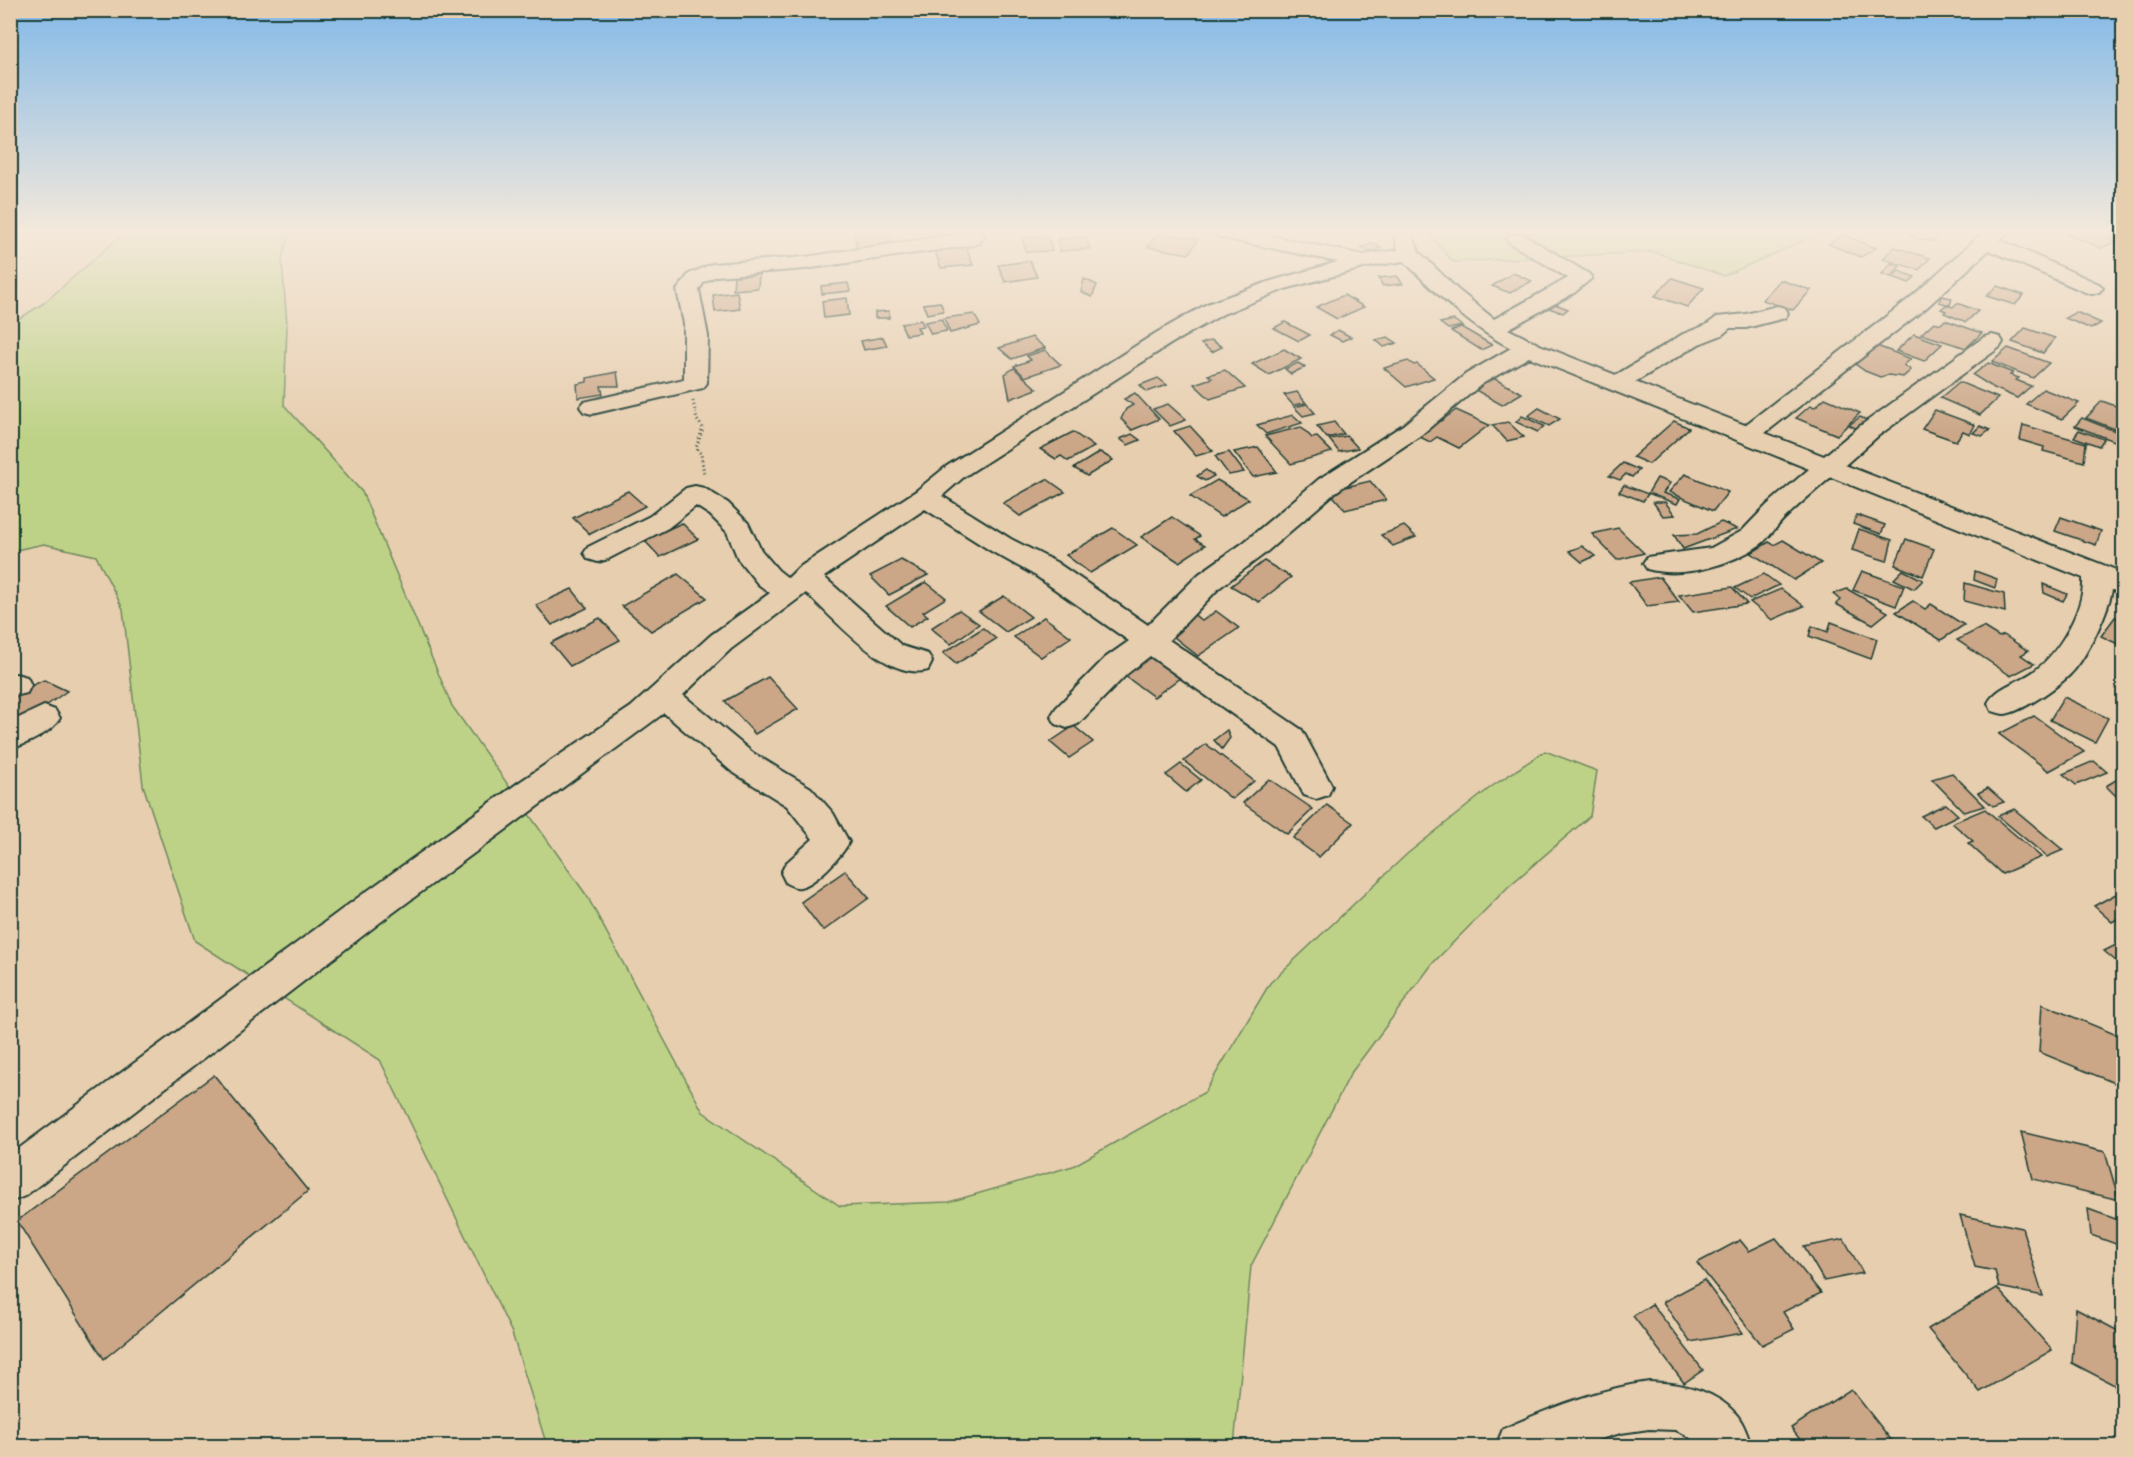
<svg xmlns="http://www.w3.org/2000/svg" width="2134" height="1457" font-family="'Indie Flower',sans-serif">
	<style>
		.green { fill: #bed287; stroke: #6e885e; stroke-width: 1.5 }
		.building { fill: #cba687; stroke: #1f3d34; stroke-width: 1.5 }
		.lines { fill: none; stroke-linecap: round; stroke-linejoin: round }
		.minor-casing { stroke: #1f3d34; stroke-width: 4 }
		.path { stroke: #1f3d34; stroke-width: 3; stroke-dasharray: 1 3; stroke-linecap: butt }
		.minor { fill: #e7ceaf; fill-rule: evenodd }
	</style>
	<rect width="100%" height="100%" fill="#e7ceaf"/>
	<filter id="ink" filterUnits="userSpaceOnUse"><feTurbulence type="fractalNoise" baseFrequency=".0167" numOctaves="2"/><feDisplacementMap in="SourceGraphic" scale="12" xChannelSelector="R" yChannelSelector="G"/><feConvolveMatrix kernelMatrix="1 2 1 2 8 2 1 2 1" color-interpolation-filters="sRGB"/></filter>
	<g filter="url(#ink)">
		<g class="green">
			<path d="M124 233H290L282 259 287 326 284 405 362 492 452 706 587 896 703 1112 840 1206 949 1202 1073 1166 1205 1092 1270 983 1407 854 1491 787 1545 751 1597 771 1590 816 1509 886 1433 963 1351 1073 1251 1266 1234 1446H547L512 1333 380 1060 195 941 143 785 123 609 96 556 44 544 11 551V324L44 303Z"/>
			<path d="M1428 233H1821L1724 276 1654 252 1453 262Z"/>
		</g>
		<g class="building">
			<path d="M854 233H890L893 241 884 243 883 245 857 248Z"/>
			<path d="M1157 233H1162L1198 239 1189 254 1148 247Z"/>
			<path d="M1911 233H1934L1938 234 1933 242 1909 236Z"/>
			<path d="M2064 233H2096L2116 242 2101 248Z"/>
			<path d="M1843 235 1876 248 1861 257 1828 244Z"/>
			<path d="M1048 236 1052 251 1026 252 1022 238Z"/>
			<path d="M1086 237 1090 249 1060 251 1057 239Z"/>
			<path d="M1372 243 1381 248 1370 252 1361 248Z"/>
			<path d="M933 246 952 248 966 246 973 265 941 268Z"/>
			<path d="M1894 247 1930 258 1919 270 1883 259Z"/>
			<path d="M1030 261 1037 277 1005 282 998 265Z"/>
			<path d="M1891 263 1900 266 1891 277 1882 274Z"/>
			<path d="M1899 271 1915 277 1909 283 1892 277Z"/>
			<path d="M1513 273 1532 281 1510 293 1492 286Z"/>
			<path d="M759 274 758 288 733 290 734 276Z"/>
			<path d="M1397 276 1403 284 1383 286 1378 278Z"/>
			<path d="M1672 278 1704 288 1687 307 1655 296Z"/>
			<path d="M1084 279 1097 285 1092 297 1081 292Z"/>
			<path d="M1780 280 1811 290 1793 310 1762 300Z"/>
			<path d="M848 283 850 291 822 294 821 286Z"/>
			<path d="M1997 286 2024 295 2015 305 1986 296Z"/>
			<path d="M737 292 740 309 715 312 713 295Z"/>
			<path d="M1344 295 1364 307 1337 319 1316 307Z"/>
			<path d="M1941 296 1952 298 1950 305 1939 302Z"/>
			<path d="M847 298 849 315 824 318 822 301Z"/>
			<path d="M940 302 944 311 927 314 923 304Z"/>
			<path d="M1957 303 1978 311 1966 322 1944 313 1946 311 1941 309 1946 305 1953 307Z"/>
			<path d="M1555 304 1568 309 1563 313 1546 307Z"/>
			<path d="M889 311V318H875V312Z"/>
			<path d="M2076 312 2101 323 2091 329 2065 318Z"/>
			<path d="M974 314 980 325 950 333 944 318Z"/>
			<path d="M941 319 947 331 931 334 925 322Z"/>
			<path d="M921 320 924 326 917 327 920 333 906 335 901 324Z"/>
			<path d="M1454 320 1462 326 1448 329 1440 323Z"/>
			<path d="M1945 320 1982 333 1966 348 1921 334 1934 322 1941 324Z"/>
			<path d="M1285 322 1310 335 1299 341 1274 328Z"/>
			<path d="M1461 327 1492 345 1481 350 1451 331Z"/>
			<path d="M2025 328 2055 338 2043 353 2012 342Z"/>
			<path d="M1338 330 1351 337 1342 341 1330 335Z"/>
			<path d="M1914 334 1942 344 1924 361 1896 351Z"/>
			<path d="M883 337 887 346 864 350 861 341Z"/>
			<path d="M1032 337 1045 348 1012 359 999 348Z"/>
			<path d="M1388 337 1397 343 1384 347 1376 340Z"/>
			<path d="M1211 340 1222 347 1212 352 1201 344Z"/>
			<path d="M1877 346 1911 359 1904 365 1911 370 1903 377 1888 375 1880 377 1865 371 1855 364Z"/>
			<path d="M2008 348 2049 363 2033 378 1992 362Z"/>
			<path d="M1284 349 1301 359 1269 375 1252 364Z"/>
			<path d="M1045 350 1061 365 1025 377 1014 366 1031 360 1027 356Z"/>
			<path d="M1408 361 1414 365 1417 364 1434 378 1406 387 1384 368Z"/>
			<path d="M1298 363 1305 367 1291 374 1285 369Z"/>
			<path d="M1988 363 2013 373 2010 375 2019 378 2016 380 2031 386 2017 398 1994 388 1973 375Z"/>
			<path d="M1014 368 1037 389 1010 399 1005 374Z"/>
			<path d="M1225 370 1245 388 1210 399 1194 384 1212 378 1208 375Z"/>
			<path d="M617 372 619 386H601L603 394 578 398 577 384 587 382V378Z"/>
			<path d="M1491 377 1522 393 1502 405 1472 388Z"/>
			<path d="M1158 378 1167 385 1147 392 1140 385Z"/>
			<path d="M1959 382 1998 398 1980 415 1940 398Z"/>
			<path d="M2043 389 2079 403 2062 419 2026 404Z"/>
			<path d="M1297 392 1306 403 1293 405 1284 395Z"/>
			<path d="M1135 393 1159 419 1132 430 1121 419 1126 409 1133 405 1124 399Z"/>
			<path d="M1825 398 1860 413 1837 435 1796 418 1810 406 1815 407Z"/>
			<path d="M2102 401 2124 409V428L2120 431 2086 418Z"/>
			<path d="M1168 404 1186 420 1170 426 1153 409Z"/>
			<path d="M1307 404 1315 413 1303 416 1294 407Z"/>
			<path d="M1539 408 1560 419 1549 426 1528 416Z"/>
			<path d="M1456 410 1489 425 1459 448 1437 437 1430 442 1414 434 1433 419 1441 421Z"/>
			<path d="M1935 410 1975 425 1970 434 1963 431 1956 441 1922 429Z"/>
			<path d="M1293 415 1302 423 1266 434 1257 425Z"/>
			<path d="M1522 416 1544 426 1538 432 1516 422Z"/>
			<path d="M1860 417 1869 421 1857 429 1849 425Z"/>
			<path d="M2082 418 2123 434 2117 442 2075 426Z"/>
			<path d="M1674 421 1689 428 1649 464 1633 457Z"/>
			<path d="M1334 422 1344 434 1327 438 1317 426Z"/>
			<path d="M1508 422 1524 437 1507 441 1492 425Z"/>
			<path d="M2023 425 2086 443 2084 462 2043 451 2044 447 2020 440Z"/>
			<path d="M1190 426 1213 451 1196 456 1174 431Z"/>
			<path d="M1980 426 1990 430 1982 436 1973 433Z"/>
			<path d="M1301 427 1312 438 1317 437 1332 452 1291 464 1265 436Z"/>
			<path d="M2079 430 2104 439 2099 446 2074 437Z"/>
			<path d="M1073 432 1094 447 1068 461 1061 456 1056 459 1040 449Z"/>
			<path d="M1132 434 1140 440 1128 445 1120 439Z"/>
			<path d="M1347 436 1358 448 1339 452 1329 439Z"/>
			<path d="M1258 447 1277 472 1253 477 1234 452Z"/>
			<path d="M1100 452 1113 460 1087 476 1074 468Z"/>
			<path d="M1229 452 1244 472 1229 475 1215 456Z"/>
			<path d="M1623 463 1639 470 1632 477 1626 474 1620 480 1609 476Z"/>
			<path d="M1206 470 1214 476 1205 481 1197 476Z"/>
			<path d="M1685 474 1728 492 1713 511 1669 492Z"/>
			<path d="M1657 478 1670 483 1663 493 1680 499 1677 504 1648 493Z"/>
			<path d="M1047 479 1065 492 1020 516 1003 503Z"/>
			<path d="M1217 480 1249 499 1221 517 1190 496Z"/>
			<path d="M1370 481 1386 500 1345 510 1329 491Z"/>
			<path d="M1624 485 1648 494 1643 501 1619 492Z"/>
			<path d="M628 491 645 506 590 534 573 518Z"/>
			<path d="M1653 502H1665L1675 515 1663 516Z"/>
			<path d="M1857 515 1885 525 1881 534 1853 524Z"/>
			<path d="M1172 517 1200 536 1195 539 1205 545 1179 562 1141 537Z"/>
			<path d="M2061 517 2101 531 2096 545 2055 531Z"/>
			<path d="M1721 522 1737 529 1683 549 1674 535 1697 534Z"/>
			<path d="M682 523 698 539 660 557 644 540Z"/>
			<path d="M1404 526 1416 537 1393 546 1381 535Z"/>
			<path d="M1113 528 1137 545 1090 573 1066 555Z"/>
			<path d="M1618 528 1644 553 1617 560 1592 534Z"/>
			<path d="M1859 529 1892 540 1887 561 1852 550Z"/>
			<path d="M1906 539 1934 549 1923 576 1895 565Z"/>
			<path d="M1783 540 1821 563 1794 580 1751 553 1769 542 1774 545Z"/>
			<path d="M1582 546 1595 556 1582 562 1569 551Z"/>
			<path d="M901 560 928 575 889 595 870 576Z"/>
			<path d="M1264 561 1291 577 1259 602 1231 586Z"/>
			<path d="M1903 570 1923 580 1914 589 1894 579Z"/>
			<path d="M1862 571 1904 586 1896 606 1853 590Z"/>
			<path d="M1975 571 1997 579 1995 588 1974 580Z"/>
			<path d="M678 574 707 598 651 631 622 606Z"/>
			<path d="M1764 574 1779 585 1750 599 1735 588Z"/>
			<path d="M1660 577 1679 602 1647 606 1629 582Z"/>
			<path d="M926 582 946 598 923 612 928 616 910 627 886 606Z"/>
			<path d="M1965 583 2004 594 2005 612 1964 601Z"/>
			<path d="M2043 584 2067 594 2063 601 2044 593Z"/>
			<path d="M1732 587 1747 604 1693 612 1679 595Z"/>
			<path d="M572 589 587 608 552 625 536 605Z"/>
			<path d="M1781 589 1804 606 1772 620 1750 602Z"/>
			<path d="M1847 589 1888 612 1873 624 1836 604 1840 600 1833 594Z"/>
			<path d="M1004 596 1031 617 1006 632 979 611Z"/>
			<path d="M1913 601 1925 609 1931 604 1964 625 1941 640 1896 612Z"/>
			<path d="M959 610 979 624 951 644 931 628Z"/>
			<path d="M1216 611 1239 628 1198 656 1174 637 1182 630 1174 624 1191 612 1202 621Z"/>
			<path d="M1044 617 1071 637 1041 657 1014 637Z"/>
			<path d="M2115 617 2124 621V647L2101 636Z"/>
			<path d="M600 618 620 640 570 666 551 643Z"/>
			<path d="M1831 622 1877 639 1871 659 1809 636 1812 626 1828 632Z"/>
			<path d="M1983 627 1999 637 2004 635 2028 651 2021 655 2034 664 2011 676 1957 640Z"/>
			<path d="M983 628 996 639 956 664 943 653Z"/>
			<path d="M1148 654 1181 677 1154 697 1121 673Z"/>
			<path d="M768 677 798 709 755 734 725 701Z"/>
			<path d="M44 680 67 691 26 720 10 712V695Z"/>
			<path d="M2064 697 2108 718 2095 742 2050 720Z"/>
			<path d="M2034 716 2084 752 2049 771 1999 734Z"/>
			<path d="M1074 726 1093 742 1069 758 1050 742Z"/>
			<path d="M1227 730 1230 738 1222 749 1214 740Z"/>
			<path d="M1206 744 1254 781 1232 799 1184 761Z"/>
			<path d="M2094 761 2107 772 2076 785 2063 774Z"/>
			<path d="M1181 764 1201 780 1186 792 1166 775Z"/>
			<path d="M1952 773 1985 806 1964 812 1932 779Z"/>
			<path d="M2124 775V804L2106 786Z"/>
			<path d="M1269 779 1313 809 1287 834 1243 803Z"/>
			<path d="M1988 788 2004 802 1993 806 1978 793Z"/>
			<path d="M1946 804 1958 815 1934 827 1921 816Z"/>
			<path d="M1327 805 1353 823 1319 857 1293 838Z"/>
			<path d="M1985 809 2041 857 2002 874 1968 843 1973 841 1952 823Z"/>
			<path d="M2014 809 2063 850 2047 857 1998 816Z"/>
			<path d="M845 871 869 898 823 931 801 902Z"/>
			<path d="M2116 894 2124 900V915L2112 922 2094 906Z"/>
			<path d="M2124 941V968L2104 951Z"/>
			<path d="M2042 1004 2124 1038V1087L2039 1052Z"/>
			<path d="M214 1075 308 1191 104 1359 17 1221Z"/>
			<path d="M2021 1132 2105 1152 2119 1200 2033 1179Z"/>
			<path d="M2088 1209 2124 1222V1247L2091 1235Z"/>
			<path d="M1960 1215 2022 1228 2043 1296 1999 1287 1995 1271 1975 1267Z"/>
			<path d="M1776 1238 1821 1293 1783 1312 1794 1329 1762 1345 1697 1263 1740 1240 1749 1251Z"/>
			<path d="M1844 1239 1863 1273 1824 1281 1804 1247Z"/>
			<path d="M1704 1280 1743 1333 1690 1342 1663 1302Z"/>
			<path d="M1997 1288 2052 1350 1980 1392 1928 1329Z"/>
			<path d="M1652 1304 1703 1370 1684 1383 1633 1316Z"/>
			<path d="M2076 1309 2124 1334V1390L2072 1363Z"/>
			<path d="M1851 1389 1896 1446H1805L1791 1428Z"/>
		</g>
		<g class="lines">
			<defs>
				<g id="minor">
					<path d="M965 233H985L980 243 973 245 805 269 716 276 704 282 699 290 708 336 707 383 703 388 592 414 584 412 580 407 584 402 684 379V324L677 290 689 274 712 264 805 257Z"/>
					<path d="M1217 233H1257L1363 255 1398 250 1394 233H1412L1419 252 1457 289 1494 319 1568 278 1510 243 1507 239 1510 235H1524L1589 274 1592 278 1574 293 1508 329 1540 345 1616 375 1683 334 1706 325 1717 317 1746 314 1777 306 1785 308 1788 313 1785 318 1746 328H1730L1722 335 1699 344 1635 382 1745 425 1910 298 1978 237 1984 233H2006L2000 240 2099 284 2103 288 2099 292 2092 294 2085 292 1989 250 1926 308 1765 433 1824 456 1860 426 1984 337 1992 335 2000 337 2003 342 2000 347 1878 436 1845 465 2124 573V593L2112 590C2108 612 2089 652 2075 669 2063 684 2024 711 2005 714 2001 714 1997 712 1992 711L1988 703C1996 688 2015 683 2030 674 2057 657 2085 610 2083 578L1831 477C1816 490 1800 503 1786 517 1777 525 1770 537 1761 544 1731 565 1683 579 1647 569L1643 563 1647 557 1711 548 1742 531 1767 505 1809 469 1529 357 1482 384 1421 435 1337 491 1263 555 1219 588 1169 640 1302 730 1332 786 1328 795 1316 799 1304 795 1279 747 1150 656 1127 674 1078 724 1067 728 1056 724 1051 716 1056 708 1105 658 1129 641 1036 576 991 551 925 509 824 577 902 646 928 654 932 662 928 670C887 682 834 618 806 593L731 649 683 695 753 753 811 788 833 813 849 842C843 855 815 885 800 887 795 888 790 885 786 883L781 873 786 863 813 839 787 806 731 771 664 713 382 921 25 1196 10 1202V1155L356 899 518 783 631 707 711 635 770 593 758 584 738 559 727 532 710 515 696 506 668 528 608 559 598 562 588 559 584 553 588 547 650 516 686 488 695 486 704 488 728 503 748 523 761 550 778 570 788 578 798 568 916 491 947 466 1156 333 1207 304 1271 281 1338 262 1227 239 1220 237ZM1404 261C1437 294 1470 327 1511 348L1466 374 1403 425 1319 479 1243 543 1199 574 1148 625 1056 562 1011 539 942 496 965 476 1172 343 1223 314 1285 289 1367 267Z"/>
					<path d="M2111 233H2124V240L2114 237Z"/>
					<path d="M16 674 27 677 31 685 27 693 10 697V675Z"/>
					<path d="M44 706 55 710 60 718C51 733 27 744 10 749V722Z"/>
					<path d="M1649 1382C1679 1383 1714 1389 1735 1413 1743 1421 1748 1436 1751 1446H1701L1685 1434 1675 1430 1649 1429 1621 1433 1576 1446H1496L1503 1429C1551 1408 1597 1389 1649 1382Z"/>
				</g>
			</defs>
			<use href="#minor" class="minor-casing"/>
			<path class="path" d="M693 401 697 420 703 428 696 448 701 454 704 474"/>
			<use href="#minor" class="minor"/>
		</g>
	</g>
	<linearGradient id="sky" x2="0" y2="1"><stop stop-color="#83b9e8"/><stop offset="0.53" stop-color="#f4e9db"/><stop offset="1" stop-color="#f4e9db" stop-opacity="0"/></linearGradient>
	<rect width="2134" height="437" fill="url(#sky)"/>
	<rect width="2134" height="1457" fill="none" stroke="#e7ceaf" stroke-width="36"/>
	<rect x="18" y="18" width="2098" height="1421" fill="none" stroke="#1f3d34" stroke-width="2" filter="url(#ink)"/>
</svg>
